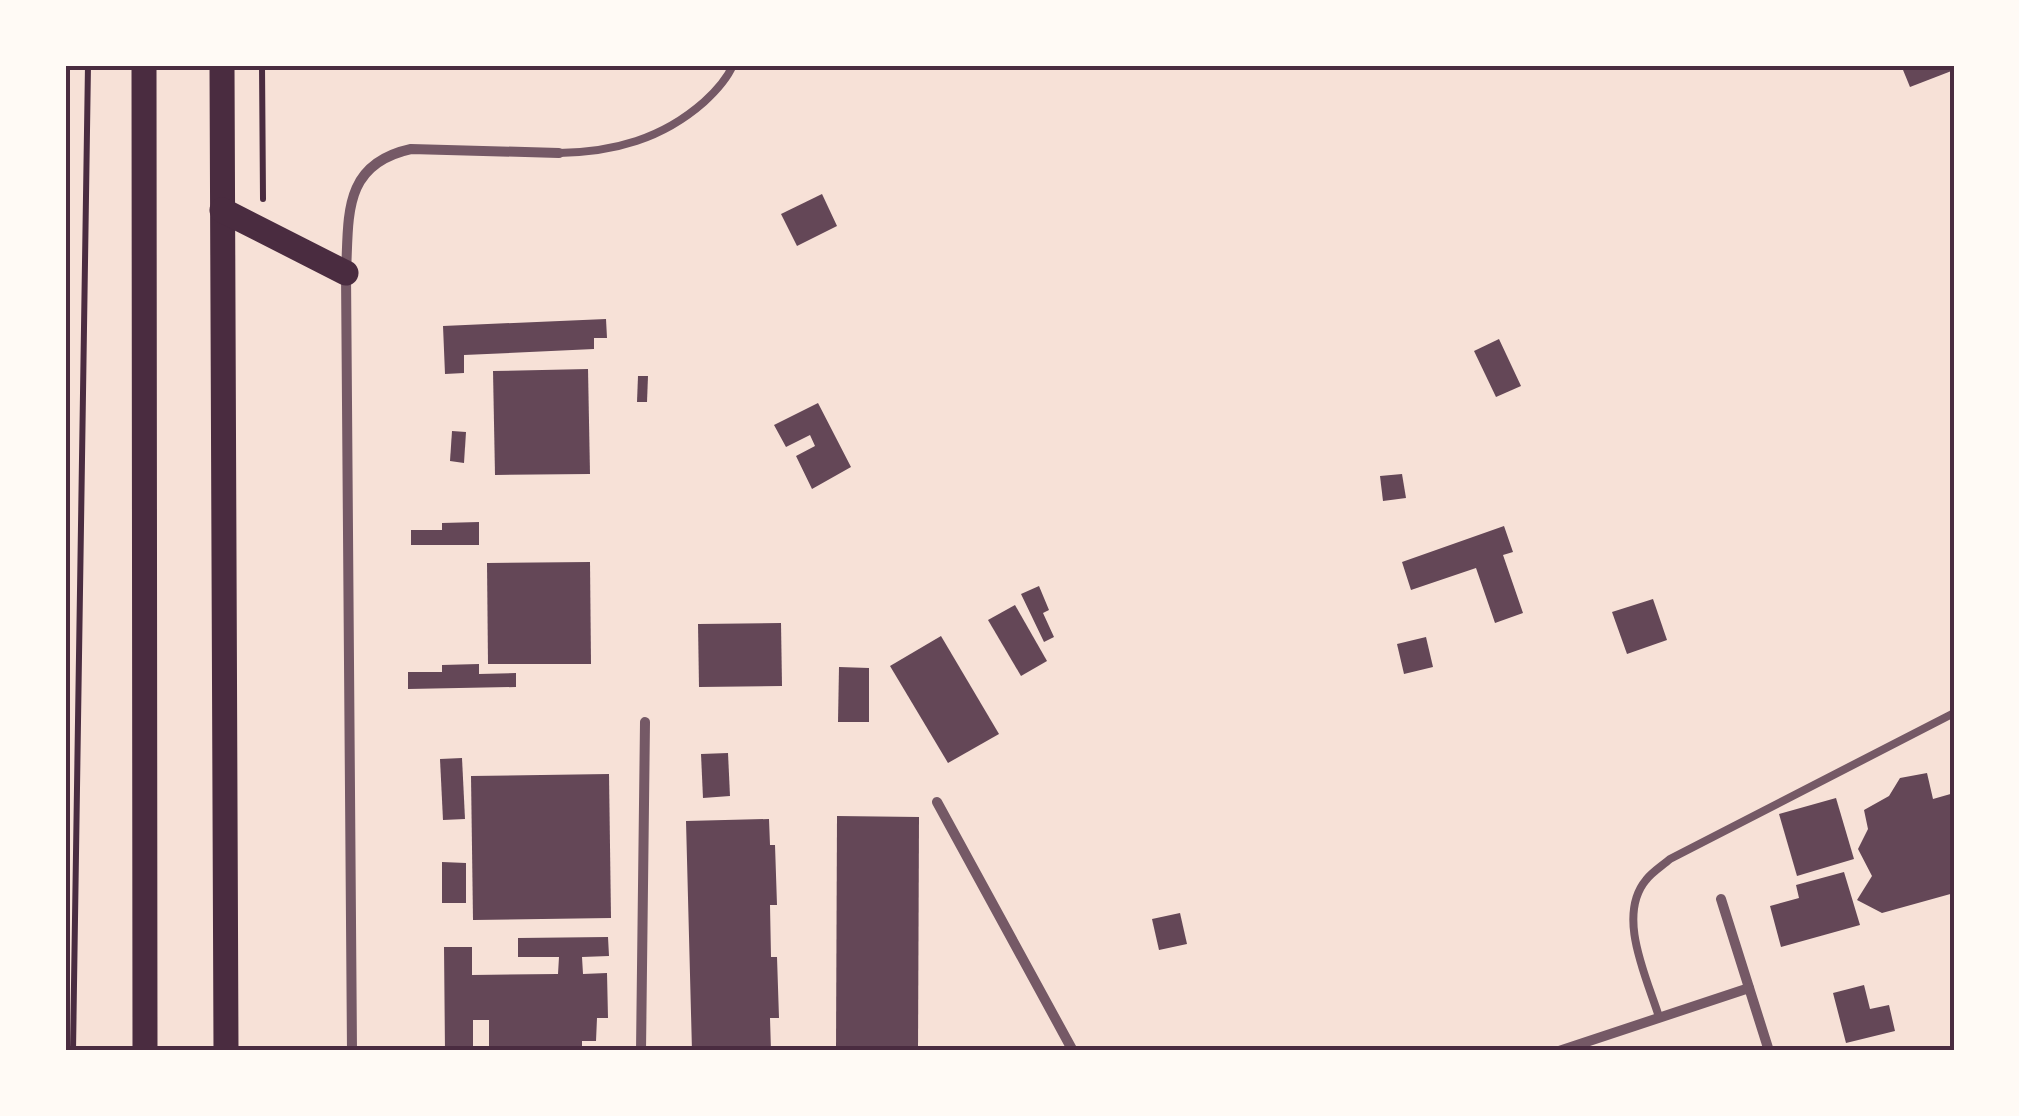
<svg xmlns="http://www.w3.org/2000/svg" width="2019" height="1116" font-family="Karla,sans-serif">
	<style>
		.building { fill: #644757 }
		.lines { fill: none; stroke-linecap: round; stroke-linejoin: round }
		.path { stroke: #4a2c40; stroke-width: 6 }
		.service { stroke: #755966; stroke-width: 8 }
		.minor { stroke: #755966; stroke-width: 10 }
		.primary { stroke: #4a2c40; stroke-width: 25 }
		.neatline { fill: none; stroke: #4a2c40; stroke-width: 4 }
	</style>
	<rect width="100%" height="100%" fill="#f7e1d7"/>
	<g class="building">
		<path d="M1901 65H1954V70L1910 87Z"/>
		<path d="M822 194 837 226 797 246 781 214Z"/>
		<path d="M606 319 607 338H594V349L464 355V373L445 374 443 326Z"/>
		<path d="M1499 339 1521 386 1496 397 1474 351Z"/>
		<path d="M588 369 590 474 495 475 493 371Z"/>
		<path d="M638 376H648L647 402H637Z"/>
		<path d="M818 403 851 467 812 489 796 456 815 446 810 435 786 447 774 425Z"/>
		<path d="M452 431 466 432 464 463 450 461Z"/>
		<path d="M1402 474 1406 498 1383 501 1380 476Z"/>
		<path d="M479 522V545H411V530H442V523Z"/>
		<path d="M1504 526 1513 552 1503 555 1523 613 1495 623 1476 568 1411 590 1402 562Z"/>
		<path d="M590 562 591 664H488L487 563Z"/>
		<path d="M1039 586 1049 610 1043 613 1054 637 1044 642 1021 594Z"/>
		<path d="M1653 599 1667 640 1627 654 1612 612Z"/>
		<path d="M1015 605 1047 661 1021 676 988 620Z"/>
		<path d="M781 623 782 686 699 687 698 624Z"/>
		<path d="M941 636 999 734 948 763 890 666Z"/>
		<path d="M1426 637 1433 667 1404 674 1397 644Z"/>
		<path d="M479 664V674L516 673V687L408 689V672H442V665Z"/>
		<path d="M839 667 869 668V722H838Z"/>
		<path d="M728 753 730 796 703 798 701 754Z"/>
		<path d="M462 758 465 819 443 820 440 759Z"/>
		<path d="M1927 773 1933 799 1954 793V893L1882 913 1857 900 1872 876 1858 849 1868 829 1864 810 1889 796 1900 778Z"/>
		<path d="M609 774 611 918 473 920 471 776Z"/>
		<path d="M1836 798 1854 859 1797 876 1779 814Z"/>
		<path d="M837 816 919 817 918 1051H836Z"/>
		<path d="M769 819 770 845H775L777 905H770L771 957H777L779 1018H770L771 1051H692L686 821Z"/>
		<path d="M442 862 466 863V903H442Z"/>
		<path d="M1844 872 1860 925 1781 947 1770 906 1799 898 1796 885Z"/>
		<path d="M1180 913 1187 944 1159 950 1152 919Z"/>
		<path d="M608 937 609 956 582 957 583 974 607 973 608 1018H597L596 1041H582V1051H489V1020H473V1051H445L444 947H472V975L558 974 559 957H518V938Z"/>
		<path d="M1864 985 1870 1009 1889 1005 1895 1031 1846 1043 1833 993Z"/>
	</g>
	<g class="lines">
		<g class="path">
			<path d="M262 65 263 199"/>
			<path d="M73 1051 88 65"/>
		</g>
		<g class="service">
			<path d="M559 153C614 152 662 139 704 102 716 91 727 79 733 65"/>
			<path d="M1659 1017C1647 978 1616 916 1646 880 1652 872 1662 866 1670 859L1954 713"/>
		</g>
		<g class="minor">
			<path d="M937 802 1073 1051"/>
			<path d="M1721 899 1769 1051"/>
			<path d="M352 1051 346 273C349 216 342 164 411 149L559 153"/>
			<path d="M641 1051 645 722"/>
			<path d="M1559 1051 1749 988"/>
		</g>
		<g class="primary">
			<path d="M144 65 145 1051"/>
			<path d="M222 65 226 1051"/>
			<path d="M222 210 346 273"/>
		</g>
	</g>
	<rect width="2019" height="1116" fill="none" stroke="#fffaf5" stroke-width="135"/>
	<rect x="68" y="68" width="1884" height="980" class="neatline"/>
</svg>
